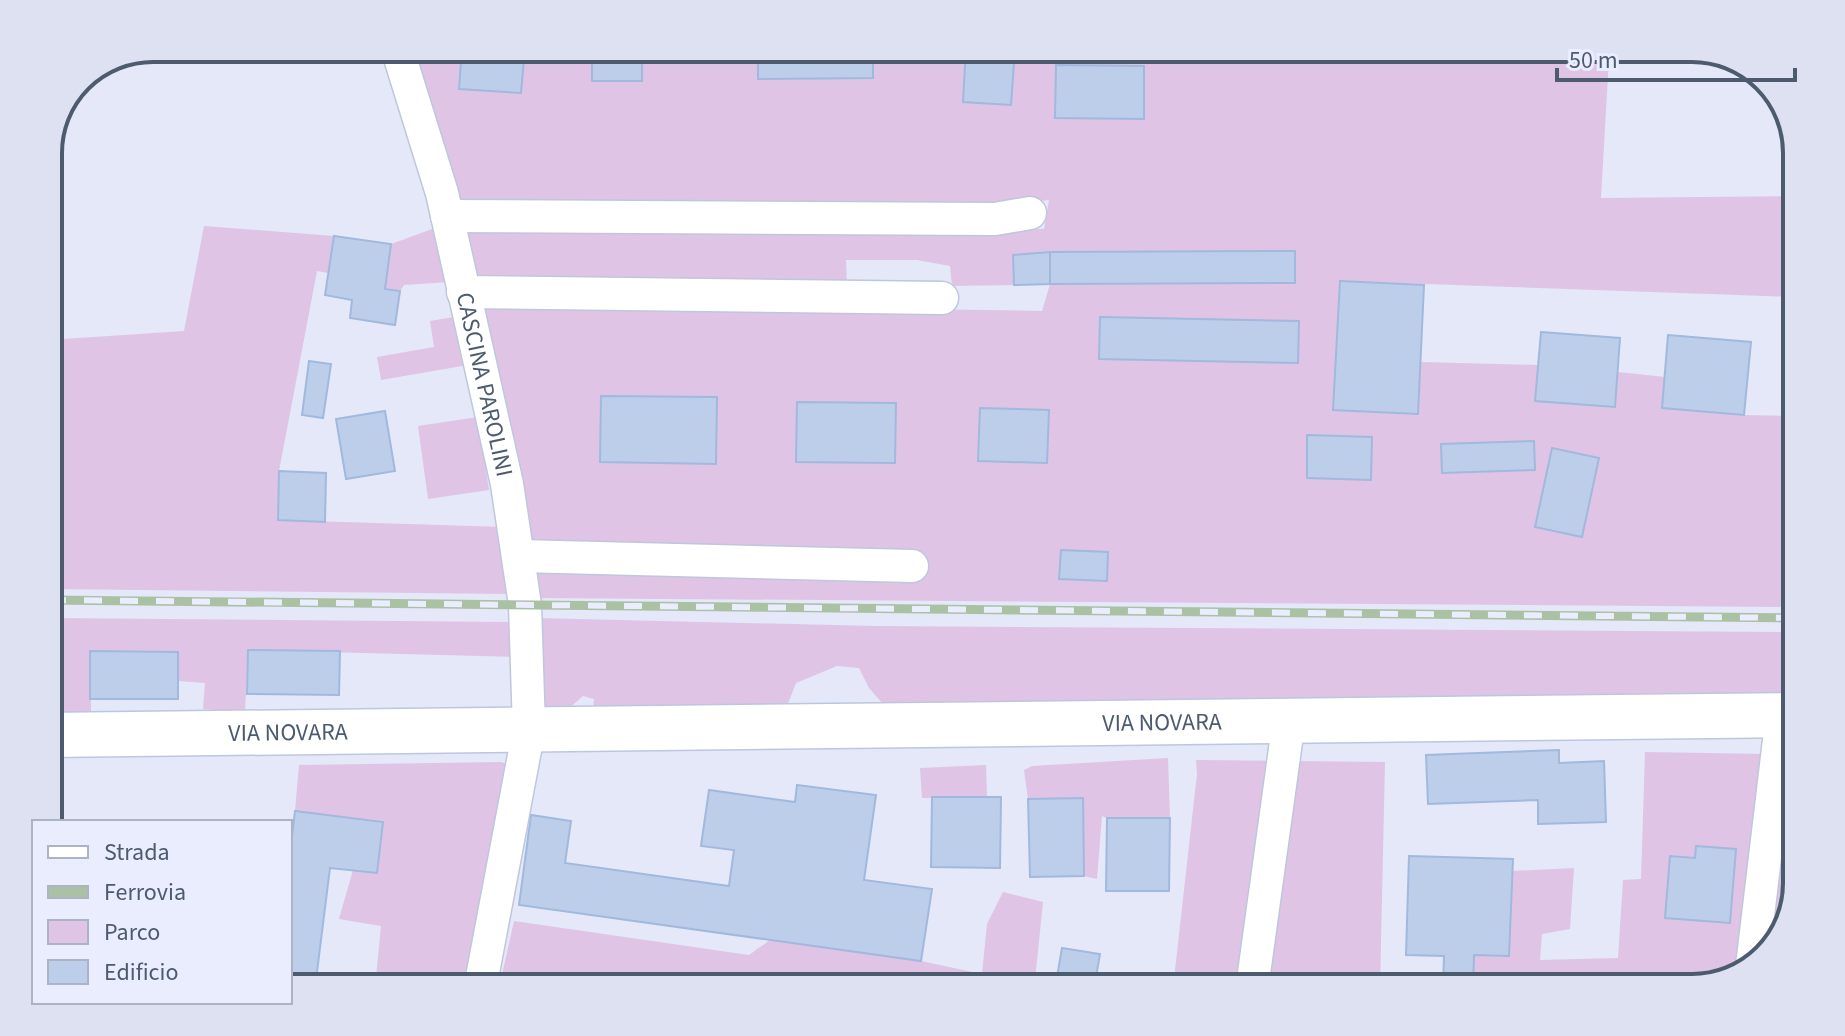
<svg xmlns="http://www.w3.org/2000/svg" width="1845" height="1036" font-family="'Source Sans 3',sans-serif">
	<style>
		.green { fill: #dfc4e5 }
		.building { fill: #bdceea; stroke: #a1b9dc; stroke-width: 2 }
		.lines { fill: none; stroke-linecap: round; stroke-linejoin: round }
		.street-casing { stroke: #bfc7da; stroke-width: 35 }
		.secondary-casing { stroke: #bcc7de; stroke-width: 47 }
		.street { stroke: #fff; stroke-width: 32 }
		.secondary { stroke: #fff; stroke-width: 44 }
		.rail-casing { stroke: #abc1a4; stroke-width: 9 }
		.rail { stroke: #eaedfd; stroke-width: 6; stroke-dasharray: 18; stroke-linecap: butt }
		.labels { text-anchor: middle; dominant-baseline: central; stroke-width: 8; stroke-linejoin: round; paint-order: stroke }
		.street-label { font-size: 24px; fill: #4d5b6f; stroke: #eaedfd }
		.rim { fill: none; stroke: #4d5b6f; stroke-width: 4 }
	</style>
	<rect width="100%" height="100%" fill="#e4e8f9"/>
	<g class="green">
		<path d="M408 48H1448V62L1609 58 1601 198 1797 196V297L1340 281 1333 410 1417 414 1420 362 1539 365 1536 401 1614 407 1618 372 1665 377 1662 408 1744 415 1797 416V607L534 598 478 302 1042 311 1050 284 1049 252 1013 255 1014 285 952 286 950 266 917 260H846L847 286 475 283 463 225 950 227 1044 229 1049 200 993 206 456 207Z"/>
		<path d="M204 226 334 236 391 244 435 228 449 282 404 285 400 291 395 325 350 318 352 300 325 295 328 273 317 271 279 471 278 520 505 527 517 594 48 589V340L184 331Z"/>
		<path d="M460 316 468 365 381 380 377 357 434 347 430 321Z"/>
		<path d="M478 417 489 490 428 499 418 426Z"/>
		<path d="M48 618 518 622 516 657 248 650 245 712 203 709 205 683 178 681V652L91 651V725H48Z"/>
		<path d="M536 618 875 626 1797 632V705L891 713 869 688 859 668 837 666 796 683 782 719 592 720 594 699 583 696 567 710 541 706Z"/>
		<path d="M1645 752 1767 754 1797 765 1779 939 1745 974 1692 988H1473L1474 955 1509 956 1512 871 1574 868 1570 929 1542 934 1540 960 1618 958 1623 880 1641 879Z"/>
		<path d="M1168 758 1170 818H1107L1102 816 1097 879 1084 876 1083 798 1028 799 1024 770 1032 766Z"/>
		<path d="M1196 760 1385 762 1380 988H1173L1197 774Z"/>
		<path d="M502 762 511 767 469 988H375L381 926 339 919 353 870 377 873 383 822 295 811 299 765Z"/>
		<path d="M986 765 987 797 922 798 920 768Z"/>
		<path d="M1003 892 1043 902 1035 980 1083 988H499L514 921 749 955 770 940 921 961 982 974 987 924Z"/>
	</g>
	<g class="building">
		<path d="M462 48H525L521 93 459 89Z"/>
		<rect x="592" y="48" width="50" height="33"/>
		<path d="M758 48H873V78L758 79Z"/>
		<path d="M966 48 1015 49 1011 105 963 102Z"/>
		<path d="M1358 48H1448L1447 62 1358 58Z"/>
		<path d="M1056 65 1144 66V119L1055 118Z"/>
		<path d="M334 236 391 244 385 289 400 291 395 325 350 318 352 300 325 295Z"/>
		<path d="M1295 251V283L1050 284V252Z"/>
		<path d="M1050 252V284L1014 285 1013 255Z"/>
		<path d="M1340 281 1424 285 1418 414 1333 410Z"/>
		<path d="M1100 317 1299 321 1298 363 1099 359Z"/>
		<path d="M1541 332 1620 338 1615 407 1535 401Z"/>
		<path d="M1668 335 1751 342 1744 415 1662 408Z"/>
		<path d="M1797 358V416H1793Z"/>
		<path d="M309 361 331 364 323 418 302 415Z"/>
		<path d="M601 396 717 397 716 464 600 462Z"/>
		<path d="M797 402 896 403 895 463 796 462Z"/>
		<path d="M980 408 1049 410 1047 463 978 461Z"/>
		<path d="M385 411 395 471 346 479 336 419Z"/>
		<path d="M1307 435 1372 437 1371 480 1307 478Z"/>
		<path d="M1534 441 1535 470 1442 473 1441 444Z"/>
		<path d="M1552 448 1599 458 1582 537 1535 527Z"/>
		<path d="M279 471 326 473 325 522 278 520Z"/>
		<path d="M1061 550 1108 552 1107 581 1059 579Z"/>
		<path d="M248 650 340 651 339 695 247 694Z"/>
		<path d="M90 651 178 652V699H90Z"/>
		<path d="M1559 750V763L1604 761 1606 822 1538 824V800L1428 804 1426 755Z"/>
		<path d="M797 785 876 795 864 880 932 889 921 961 519 905 531 815 571 821 565 863 729 886 734 850 701 846 709 790 795 802Z"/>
		<path d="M932 797H1001L1000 868 931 867Z"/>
		<path d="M1083 798 1084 876 1030 877 1028 799Z"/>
		<path d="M295 811 383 822 377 873 330 868 315 988H290V853Z"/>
		<path d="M1107 818H1170L1169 891H1106Z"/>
		<path d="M1696 846 1736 849 1730 923 1665 918 1670 856 1695 858Z"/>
		<path d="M1409 856 1513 859 1509 956 1474 955 1473 988H1443L1444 956 1406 955Z"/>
		<path d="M1062 948 1100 954 1094 988 1056 983Z"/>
	</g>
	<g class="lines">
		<defs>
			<g id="street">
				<path id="s1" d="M397 48 442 193 507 484 525 605 529 729 480 988"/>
				<path d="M447 216 995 219 1030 213"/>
				<path d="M463 292 942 298"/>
				<path d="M519 556 912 566"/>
				<path d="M1752 966 1782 715"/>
				<path d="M1252 988 1289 720"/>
			</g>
			<g id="secondary">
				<path id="s2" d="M48 735 1797 715"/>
			</g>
		</defs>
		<use href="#street" class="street-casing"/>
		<use href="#secondary" class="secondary-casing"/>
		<use href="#street" class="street"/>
		<use href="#secondary" class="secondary"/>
		<defs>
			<path id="rail" d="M48 600 1797 618"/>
		</defs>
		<use href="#rail" class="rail-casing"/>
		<use href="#rail" class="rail"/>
	</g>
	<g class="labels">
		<g class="street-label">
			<text stroke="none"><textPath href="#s1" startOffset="348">CASCINA PAROLINI</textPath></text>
			<text stroke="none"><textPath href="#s2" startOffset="1114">VIA NOVARA</textPath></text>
			<text stroke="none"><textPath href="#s2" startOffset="240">VIA NOVARA</textPath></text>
		</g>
	</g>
	<path d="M0 0H1845V1036H0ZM153 62H1692A91 91 0 0 1 1783 153V883A91 91 0 0 1 1692 974H153A91 91 0 0 1 62 883V153A91 91 0 0 1 153 62Z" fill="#dde1f2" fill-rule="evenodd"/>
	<path class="rim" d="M153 62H1692A91 91 0 0 1 1783 153V883A91 91 0 0 1 1692 974H153A91 91 0 0 1 62 883V153A91 91 0 0 1 153 62Z"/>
	<rect x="32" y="820" width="260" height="184" fill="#eaedfd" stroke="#abb3c4" stroke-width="2"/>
	<rect x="48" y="846" width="40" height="12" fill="#ffffff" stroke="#abb3c4" stroke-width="2"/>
	<text x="104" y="860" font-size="24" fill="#4d5b6f">Strada</text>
	<rect x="48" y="886" width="40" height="12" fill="#abc1a4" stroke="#abb3c4" stroke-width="2"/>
	<text x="104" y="900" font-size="24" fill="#4d5b6f">Ferrovia</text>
	<rect x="48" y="920" width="40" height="24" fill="#dfc4e5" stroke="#abb3c4" stroke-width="2"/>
	<text x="104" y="940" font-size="24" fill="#4d5b6f">Parco</text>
	<rect x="48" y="960" width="40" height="24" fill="#bdceea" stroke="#abb3c4" stroke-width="2"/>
	<text x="104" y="980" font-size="24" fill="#4d5b6f">Edificio</text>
	<path d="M1557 68v12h238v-12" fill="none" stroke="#4d5b6f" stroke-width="4"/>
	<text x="1569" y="68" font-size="24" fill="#4d5b6f" stroke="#eaedfd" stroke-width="6" paint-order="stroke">50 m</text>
</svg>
